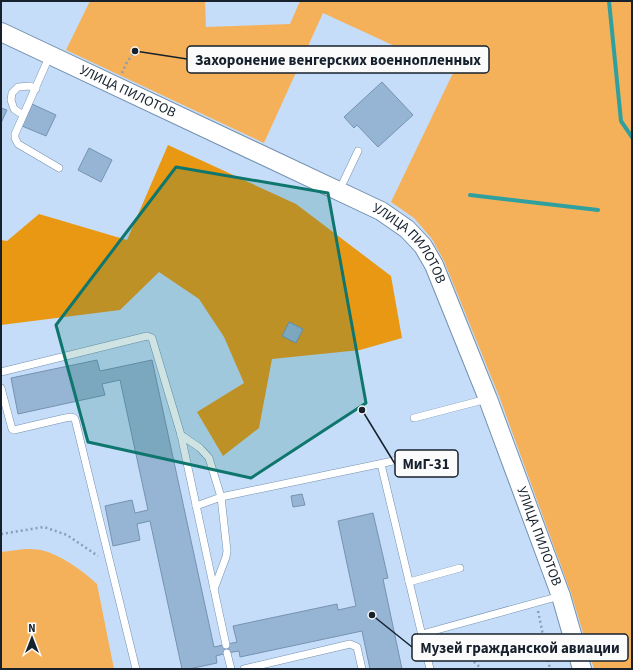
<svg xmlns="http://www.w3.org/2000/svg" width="633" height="670" font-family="'Source Sans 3',sans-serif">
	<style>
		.green { fill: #f5b15a }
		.forest { fill: #e99814 }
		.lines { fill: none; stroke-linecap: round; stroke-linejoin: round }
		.stream { stroke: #30a09f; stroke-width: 4 }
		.building { fill: #96b4d4; stroke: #7592b1 }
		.service-casing { stroke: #7491b0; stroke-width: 8 }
		.tertiary-casing { stroke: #7491b0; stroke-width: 20 }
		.path { stroke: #8a9eb4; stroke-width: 2.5; stroke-dasharray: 2 3; stroke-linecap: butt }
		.service { stroke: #fff; stroke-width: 7 }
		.tertiary { stroke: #fff; stroke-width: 18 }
		.marked { fill: #0f766e; fill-opacity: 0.2; stroke: #0f766e; stroke-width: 3; stroke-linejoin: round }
		.labels { text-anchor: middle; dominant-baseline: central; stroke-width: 3; stroke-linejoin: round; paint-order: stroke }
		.street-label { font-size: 14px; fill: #16212d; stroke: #fbfbfb }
		.leader { fill: none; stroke: #16212d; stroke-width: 1.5 }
		.callout-dot { fill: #16212d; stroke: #fbfbfb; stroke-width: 1.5 }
		.callout { fill: #fbfbfb; stroke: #16212d; stroke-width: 1.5 }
		.callout-label { font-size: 15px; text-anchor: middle; font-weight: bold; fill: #16212d }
	</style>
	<rect width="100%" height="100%" fill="#c5ddf8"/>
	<g class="green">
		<path d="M90 1H205L206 27 290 24 300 1H632V669H594L571 593 499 396 444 261 432 239 414 218 391 202 453 73 323 13 264 143 66 50Z"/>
		<path d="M25 549C30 549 36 549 41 550 61 555 82 570 97 584L114 669H1V552Z"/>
	</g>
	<path class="forest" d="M168 145 296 204 391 276 402 338 360 350 272 359 259 428 223 456 197 412 244 383 224 337 199 299 159 272 120 310 1 325V240L7 241 39 214 127 240Z"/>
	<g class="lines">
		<g class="stream">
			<path d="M609 1 621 121 632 137"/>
			<path d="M470 195 598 210"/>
		</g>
	</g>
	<g class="building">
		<path d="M382 82 413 115 378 147 357 125 354 128 344 117Z"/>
		<path d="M32 104 56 115 46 136 22 126Z"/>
		<path d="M1 108 7 110 1 123Z"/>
		<path d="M89 148 112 160 101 182 78 170Z"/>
		<path d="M289 322 303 329 296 343 282 336Z"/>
		<path d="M97 360 100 371 152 360 214 647 237 642 233 626 337 604 338 610 356 606 338 521 373 513 388 578 383 579 402 669H370L362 631 240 657 239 651 227 653 216 656 217 663 189 669H182L150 521 137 524 140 540 113 546 105 506 132 500 135 513 148 510 120 380 102 384 105 395 18 414 11 378Z"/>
		<path d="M302 494 305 505 293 507 291 496Z"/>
	</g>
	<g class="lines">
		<defs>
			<g id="service">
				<path d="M50 55 15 134V138L18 144 59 168"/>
				<path d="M23 115 14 109 11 100 12 93 18 87 30 86 36 89"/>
				<path d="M339 191 358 151"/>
				<path d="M1 372 147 336 152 338 181 435 226 645"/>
				<path d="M1 388 12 429 14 430 65 418 72 417 75 419 136 669"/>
				<path d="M414 418 487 399"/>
				<path d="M181 435 200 448 209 458 221 497 227 551 226 557 214 589"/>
				<path d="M381 464 430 669"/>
				<path d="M196 506 221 497 417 456"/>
				<path d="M409 582 460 568"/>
				<path d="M422 634 560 596"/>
				<path d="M227 653 231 669"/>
				<path d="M244 669 350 644 357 647 362 669"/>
			</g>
			<g id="tertiary">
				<path id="s1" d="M1 32 381 211 407 229 423 246 434 265 488 399 561 596 582 669"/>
			</g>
		</defs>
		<use href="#service" class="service-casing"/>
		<use href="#tertiary" class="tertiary-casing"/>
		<g class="path">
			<path d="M122 73 127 62 135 51"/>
			<path d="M1 534 44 527 67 535 98 556"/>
			<path d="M538 611 550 669"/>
			<path d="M441 639 474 662 482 669"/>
		</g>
		<use href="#service" class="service"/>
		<use href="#tertiary" class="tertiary"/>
	</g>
	<path class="marked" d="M176 167 328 193 366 403 251 478 88 442 56 325Z"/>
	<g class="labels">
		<g class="street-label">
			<text stroke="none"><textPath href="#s1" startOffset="140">УЛИЦА ПИЛОТОВ</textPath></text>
			<text stroke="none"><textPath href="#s1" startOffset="464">УЛИЦА ПИЛОТОВ</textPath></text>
			<text stroke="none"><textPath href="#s1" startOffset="788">УЛИЦА ПИЛОТОВ</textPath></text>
		</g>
	</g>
	<path class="leader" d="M135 51L187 59M362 410L395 464M372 615L412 647"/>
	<g class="callout-dot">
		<circle cx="135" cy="51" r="4"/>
		<circle cx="362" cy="410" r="4"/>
		<circle cx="372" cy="615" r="4"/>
	</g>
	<g class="callout">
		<rect x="187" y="46" width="302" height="27" rx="4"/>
		<rect x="395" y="450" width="63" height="27" rx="4"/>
		<rect x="412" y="634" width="216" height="27" rx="4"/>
	</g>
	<g class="callout-label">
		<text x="338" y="65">Захоронение венгерских военнопленных</text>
		<text x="426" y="469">МиГ-31</text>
		<text x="520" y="653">Музей гражданской авиации</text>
	</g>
	<rect width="633" height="670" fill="none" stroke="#16212d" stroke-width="4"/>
	<g transform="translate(32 638)" stroke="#fbfbfb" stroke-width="3" paint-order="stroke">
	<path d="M0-3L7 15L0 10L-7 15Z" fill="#16212d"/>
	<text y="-6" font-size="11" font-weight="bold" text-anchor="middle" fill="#16212d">N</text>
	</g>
</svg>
